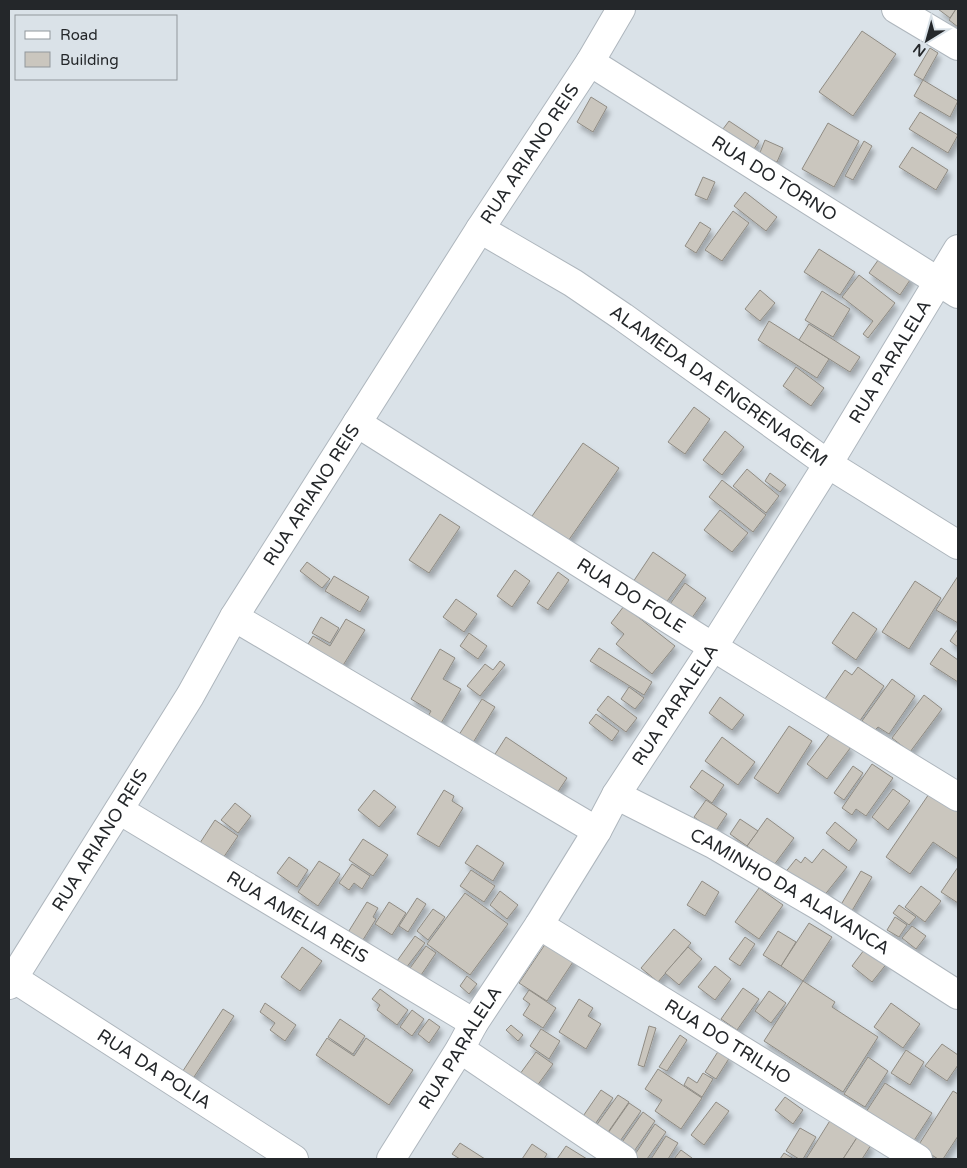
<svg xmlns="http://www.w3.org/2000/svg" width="967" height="1168" font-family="'Varela Round',sans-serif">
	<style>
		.building { fill: #cac6be; stroke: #8f8b83; filter: url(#shadow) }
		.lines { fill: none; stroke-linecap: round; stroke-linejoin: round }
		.minor-casing { stroke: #aeb6bd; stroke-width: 30 }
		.minor { stroke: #fff; stroke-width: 28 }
		.labels { text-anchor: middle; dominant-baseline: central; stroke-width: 5; stroke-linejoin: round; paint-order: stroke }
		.street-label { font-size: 18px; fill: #24272a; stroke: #dae2e8 }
	</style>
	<defs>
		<filter id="shadow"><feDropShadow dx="3" dy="5.5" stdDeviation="2.5" flood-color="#0004"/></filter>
	</defs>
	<rect width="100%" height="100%" fill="#dae2e8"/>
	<g class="building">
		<path d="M938 9H956L950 18Z"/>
		<path d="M956 9H958V27L949 20Z"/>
		<path d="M862 31 896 54 853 116 819 92Z"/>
		<path d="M930 48 938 53 923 80 914 75Z"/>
		<path d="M923 80 958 101 950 117 914 96Z"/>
		<path d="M591 97 607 107 593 132 577 122Z"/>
		<path d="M920 112 958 135 948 153 909 129Z"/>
		<path d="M729 121 759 141 754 149 723 129Z"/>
		<path d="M828 123 859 141 834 187 802 169Z"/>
		<path d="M765 140 783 148 777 162 759 155Z"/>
		<path d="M864 141 872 146 853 180 845 176Z"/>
		<path d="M912 147 948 170 936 190 899 167Z"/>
		<path d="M703 177 715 182 707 200 695 195Z"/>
		<path d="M745 192 777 217 766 231 734 206Z"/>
		<path d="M733 211 749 223 722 261 705 250Z"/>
		<path d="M700 222 711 229 696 253 685 246Z"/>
		<path d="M819 249 855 272 840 295 804 272Z"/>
		<path d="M881 256 912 277 900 295 869 273Z"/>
		<path d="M859 275 895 303 868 338 863 334 873 321 842 297Z"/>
		<path d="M760 290 775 303 760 321 745 309Z"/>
		<path d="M822 291 850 309 833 337 805 320Z"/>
		<path d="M769 321 829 359 817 378 758 340Z"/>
		<path d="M809 324 860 357 850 372 799 340Z"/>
		<path d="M796 367 824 388 811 406 783 386Z"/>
		<path d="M694 407 710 419 685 454 668 442Z"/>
		<path d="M725 431 744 447 722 475 703 460Z"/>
		<path d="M583 443 619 468 566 544 530 519Z"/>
		<path d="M747 469 779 496 766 513 733 486Z"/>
		<path d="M770 473 786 485 780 492 765 481Z"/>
		<path d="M722 480 766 515 753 532 709 497Z"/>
		<path d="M720 510 748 533 732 552 704 530Z"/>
		<path d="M440 514 460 527 429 573 409 560Z"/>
		<path d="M653 552 686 575 665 604 633 582Z"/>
		<path d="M307 562 330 579 322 588 300 571Z"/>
		<path d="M515 570 530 581 512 607 497 596Z"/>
		<path d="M558 572 569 580 548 610 537 603Z"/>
		<path d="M334 576 369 597 360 612 325 591Z"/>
		<path d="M958 576V623L936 610Z"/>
		<path d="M915 581 941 598 909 649 882 632Z"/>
		<path d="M685 583 706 598 689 622 668 607Z"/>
		<path d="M456 599 477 614 464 632 443 617Z"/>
		<path d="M624 606 675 646 652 674 616 644 624 634 611 623Z"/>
		<path d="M853 612 877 629 856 660 832 643Z"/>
		<path d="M321 617 339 628 330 643 312 633Z"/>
		<path d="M346 619 365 630 337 675 302 654 313 636 330 646Z"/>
		<path d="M958 629V647L950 641Z"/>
		<path d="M469 633 487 646 478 659 460 646Z"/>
		<path d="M599 648 652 682 644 695 590 661Z"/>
		<path d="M941 648 958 660V682L930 664Z"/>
		<path d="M440 649 455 658 443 679 461 689 437 730 424 723 431 711 411 699Z"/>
		<path d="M500 661 505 665 480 696 467 686 485 664 493 670Z"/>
		<path d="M858 667 884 686 859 722 825 699 845 670 852 675Z"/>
		<path d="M892 679 915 696 889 734 878 727 875 730 862 721Z"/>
		<path d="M629 687 644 698 635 709 621 699Z"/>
		<path d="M924 695 942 709 910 752 892 738Z"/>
		<path d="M608 696 637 718 626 732 597 710Z"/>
		<path d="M720 697 744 715 732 730 709 713Z"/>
		<path d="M482 699 495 707 469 749 455 741Z"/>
		<path d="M596 714 619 731 612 741 589 723Z"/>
		<path d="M789 726 812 741 778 794 754 778Z"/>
		<path d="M831 732 851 747 827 779 807 764Z"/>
		<path d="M506 737 567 778 551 802 490 762Z"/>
		<path d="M722 737 755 762 738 785 705 761Z"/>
		<path d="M872 764 893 778 866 816 856 809 852 815 842 808Z"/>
		<path d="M853 766 863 773 844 800 834 793Z"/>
		<path d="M702 770 724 785 712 803 690 787Z"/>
		<path d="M893 789 910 801 888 830 872 817Z"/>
		<path d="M374 790 396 807 379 827 358 810Z"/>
		<path d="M444 790 454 796 452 801 463 808 439 847 417 834Z"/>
		<path d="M931 791 958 810V859L933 842 910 874 886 857Z"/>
		<path d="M706 800 727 814 715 832 694 817Z"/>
		<path d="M235 803 251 816 238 833 221 820Z"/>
		<path d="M767 818 794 838 774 865 747 846Z"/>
		<path d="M740 819 758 831 747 846 730 834Z"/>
		<path d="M215 820 238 836 219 864 196 849Z"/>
		<path d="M835 822 857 840 849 851 826 833Z"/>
		<path d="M363 839 388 855 373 876 349 860Z"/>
		<path d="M477 845 504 863 493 881 465 863Z"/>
		<path d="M823 849 847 867 819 902 784 874 796 859 801 863 805 857 812 863Z"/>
		<path d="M289 857 308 870 297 887 277 873Z"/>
		<path d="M319 861 340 874 318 906 298 892Z"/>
		<path d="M352 864 370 876 362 889 354 883 349 890 339 883Z"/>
		<path d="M958 867V903L941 892Z"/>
		<path d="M471 870 495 886 484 902 460 886Z"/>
		<path d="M861 871 872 877 850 914 839 908Z"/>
		<path d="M702 881 719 892 705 916 687 905Z"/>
		<path d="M921 886 941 901 925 922 905 907Z"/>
		<path d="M759 888 783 905 759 939 735 922Z"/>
		<path d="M500 891 518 905 507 919 490 905Z"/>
		<path d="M465 893 508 924 470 975 427 944Z"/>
		<path d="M417 898 426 904 408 932 399 926Z"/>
		<path d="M367 902 378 908 373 917 376 919 361 943 347 934Z"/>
		<path d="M389 902 406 913 392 935 375 924Z"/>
		<path d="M899 905 916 917 909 925 893 913Z"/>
		<path d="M433 909 445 917 428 940 417 931Z"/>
		<path d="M895 917 907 925 899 937 887 930Z"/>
		<path d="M809 923 832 937 803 981 781 966Z"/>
		<path d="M912 926 926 936 916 949 902 938Z"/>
		<path d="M674 929 691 943 658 982 641 968Z"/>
		<path d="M778 931 796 942 781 966 763 955Z"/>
		<path d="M415 936 425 943 406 968 397 961Z"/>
		<path d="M745 937 755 944 740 966 729 959Z"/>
		<path d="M548 940 575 959 547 1001 519 983Z"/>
		<path d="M426 946 436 953 419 978 408 971Z"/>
		<path d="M867 946 888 962 872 982 852 966Z"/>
		<path d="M302 947 322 961 300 991 281 977Z"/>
		<path d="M688 947 702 959 679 985 665 973Z"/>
		<path d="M715 966 731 979 715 1000 698 987Z"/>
		<path d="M467 976 477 984 469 994 460 986Z"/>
		<path d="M803 981 835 1002 832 1007 878 1037 843 1092 764 1041Z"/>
		<path d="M743 988 759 999 737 1030 721 1019Z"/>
		<path d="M380 989 408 1010 397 1025 377 1010 380 1005 372 999Z"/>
		<path d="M529 990 556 1008 543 1028 523 1015 530 1004 523 999Z"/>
		<path d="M769 991 786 1003 771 1023 755 1011Z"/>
		<path d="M579 999 593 1008 588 1016 601 1024 586 1049 559 1032Z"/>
		<path d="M265 1003 296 1025 285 1041 270 1030 275 1023 260 1012Z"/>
		<path d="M891 1003 920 1024 903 1048 874 1027Z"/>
		<path d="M223 1009 234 1016 190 1083 179 1077Z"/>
		<path d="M412 1010 424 1019 412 1036 400 1027Z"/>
		<path d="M340 1019 365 1036 353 1054 328 1037Z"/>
		<path d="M429 1019 440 1027 429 1043 418 1034Z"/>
		<path d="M511 1025 523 1035 518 1041 506 1030Z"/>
		<path d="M649 1026 656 1028 644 1067 638 1065Z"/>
		<path d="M541 1029 560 1041 549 1059 530 1046Z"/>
		<path d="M680 1035 687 1040 667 1071 659 1067Z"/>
		<path d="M327 1038 354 1056 366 1038 413 1070 389 1105 316 1055Z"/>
		<path d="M942 1044 958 1055V1065L947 1081 925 1066Z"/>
		<path d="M719 1050 730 1057 716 1079 705 1072Z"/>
		<path d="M906 1050 924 1062 910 1085 891 1073Z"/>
		<path d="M536 1052 553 1064 534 1090 517 1078Z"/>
		<path d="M868 1057 888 1071 865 1107 844 1094Z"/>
		<path d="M658 1069 702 1098 681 1129 655 1111 662 1100 645 1089Z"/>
		<path d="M703 1073 713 1079 702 1097 684 1085 688 1077 697 1083Z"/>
		<path d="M885 1083 932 1113 911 1145 864 1115Z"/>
		<path d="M601 1090 613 1098 589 1133 577 1125Z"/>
		<path d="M953 1091 958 1094V1136L943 1159H938L918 1146Z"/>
		<path d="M618 1095 629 1102 604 1138 593 1130Z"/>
		<path d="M785 1097 803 1110 793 1124 775 1110Z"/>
		<path d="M716 1102 729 1111 704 1145 691 1135Z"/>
		<path d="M629 1103 641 1111 618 1144 606 1136Z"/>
		<path d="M643 1112 655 1121 630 1157 618 1148Z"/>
		<path d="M831 1119 858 1136 843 1159H806Z"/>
		<path d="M655 1124 666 1132 647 1159H632Z"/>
		<path d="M800 1128 816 1137 803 1159H799L786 1151Z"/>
		<path d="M666 1136 678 1143 668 1159H651Z"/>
		<path d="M858 1136 871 1145 862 1159H843Z"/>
		<path d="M460 1143 485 1159H460L452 1154Z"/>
		<path d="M532 1144 547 1154 544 1159H522Z"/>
		<path d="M566 1146 587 1159H557Z"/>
		<path d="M681 1150 692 1158 691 1159H674Z"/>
		<path d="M784 1153 794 1159H780Z"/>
	</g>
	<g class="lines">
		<defs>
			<g id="minor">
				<path d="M896 9 958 46"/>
				<path id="s1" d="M590 62 958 294"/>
				<path id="s2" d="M480 229 573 283 623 317 828 464 958 545"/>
				<path id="s3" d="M357 423 713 647 958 797"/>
				<path d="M234 617 597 831"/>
				<path id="s4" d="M616 795 713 844 819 906 958 995"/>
				<path id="s5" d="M119 810 474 1023"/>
				<path id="s6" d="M539 925 918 1159"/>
				<path id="s7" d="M13 978 294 1159"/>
				<path id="s8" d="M9 985 190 696 234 617 480 229 590 62 621 9"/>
				<path d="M460 1049 623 1159"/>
				<path id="s9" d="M391 1159 460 1049 474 1023 539 925 597 831 616 795 713 647 828 464 958 249"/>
			</g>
		</defs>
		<use href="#minor" class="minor-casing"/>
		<use href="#minor" class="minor"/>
	</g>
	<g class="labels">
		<g class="street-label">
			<text stroke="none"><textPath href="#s8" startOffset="981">RUA ARIANO REIS</textPath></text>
			<text stroke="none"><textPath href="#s1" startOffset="218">RUA DO TORNO</textPath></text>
			<text stroke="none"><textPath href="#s9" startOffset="941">RUA PARALELA</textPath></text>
			<text stroke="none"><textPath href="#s2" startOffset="286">ALAMEDA DA ENGRENAGEM</textPath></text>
			<text stroke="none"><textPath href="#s8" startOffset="576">RUA ARIANO REIS</textPath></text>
			<text stroke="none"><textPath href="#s3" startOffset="324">RUA DO FOLE</textPath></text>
			<text stroke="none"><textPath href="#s9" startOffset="536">RUA PARALELA</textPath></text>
			<text stroke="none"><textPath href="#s8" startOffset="171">RUA ARIANO REIS</textPath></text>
			<text stroke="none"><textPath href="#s4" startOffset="199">CAMINHO DA ALAVANCA</textPath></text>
			<text stroke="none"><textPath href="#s5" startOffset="208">RUA AMELIA REIS</textPath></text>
			<text stroke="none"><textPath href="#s6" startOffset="222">RUA DO TRILHO</textPath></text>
			<text stroke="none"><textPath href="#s9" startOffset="131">RUA PARALELA</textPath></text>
			<text stroke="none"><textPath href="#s7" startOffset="168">RUA DA POLIA</textPath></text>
		</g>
	</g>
	<rect width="967" height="1168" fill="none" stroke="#24272a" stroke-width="20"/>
	<rect x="15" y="15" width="162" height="65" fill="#dae2e8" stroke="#91979c"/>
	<rect x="25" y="31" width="25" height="8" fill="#ffffff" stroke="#91979c"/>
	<text x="60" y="40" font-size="15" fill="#24272a">Road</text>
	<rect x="25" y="52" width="25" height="15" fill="#cac6be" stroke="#91979c"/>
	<text x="60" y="65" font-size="15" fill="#24272a">Building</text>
	<g transform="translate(927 40) rotate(217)" stroke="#dae2e8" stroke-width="4" paint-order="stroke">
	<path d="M0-4L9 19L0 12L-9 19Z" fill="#24272a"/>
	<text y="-8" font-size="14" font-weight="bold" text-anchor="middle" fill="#24272a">N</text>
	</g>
</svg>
